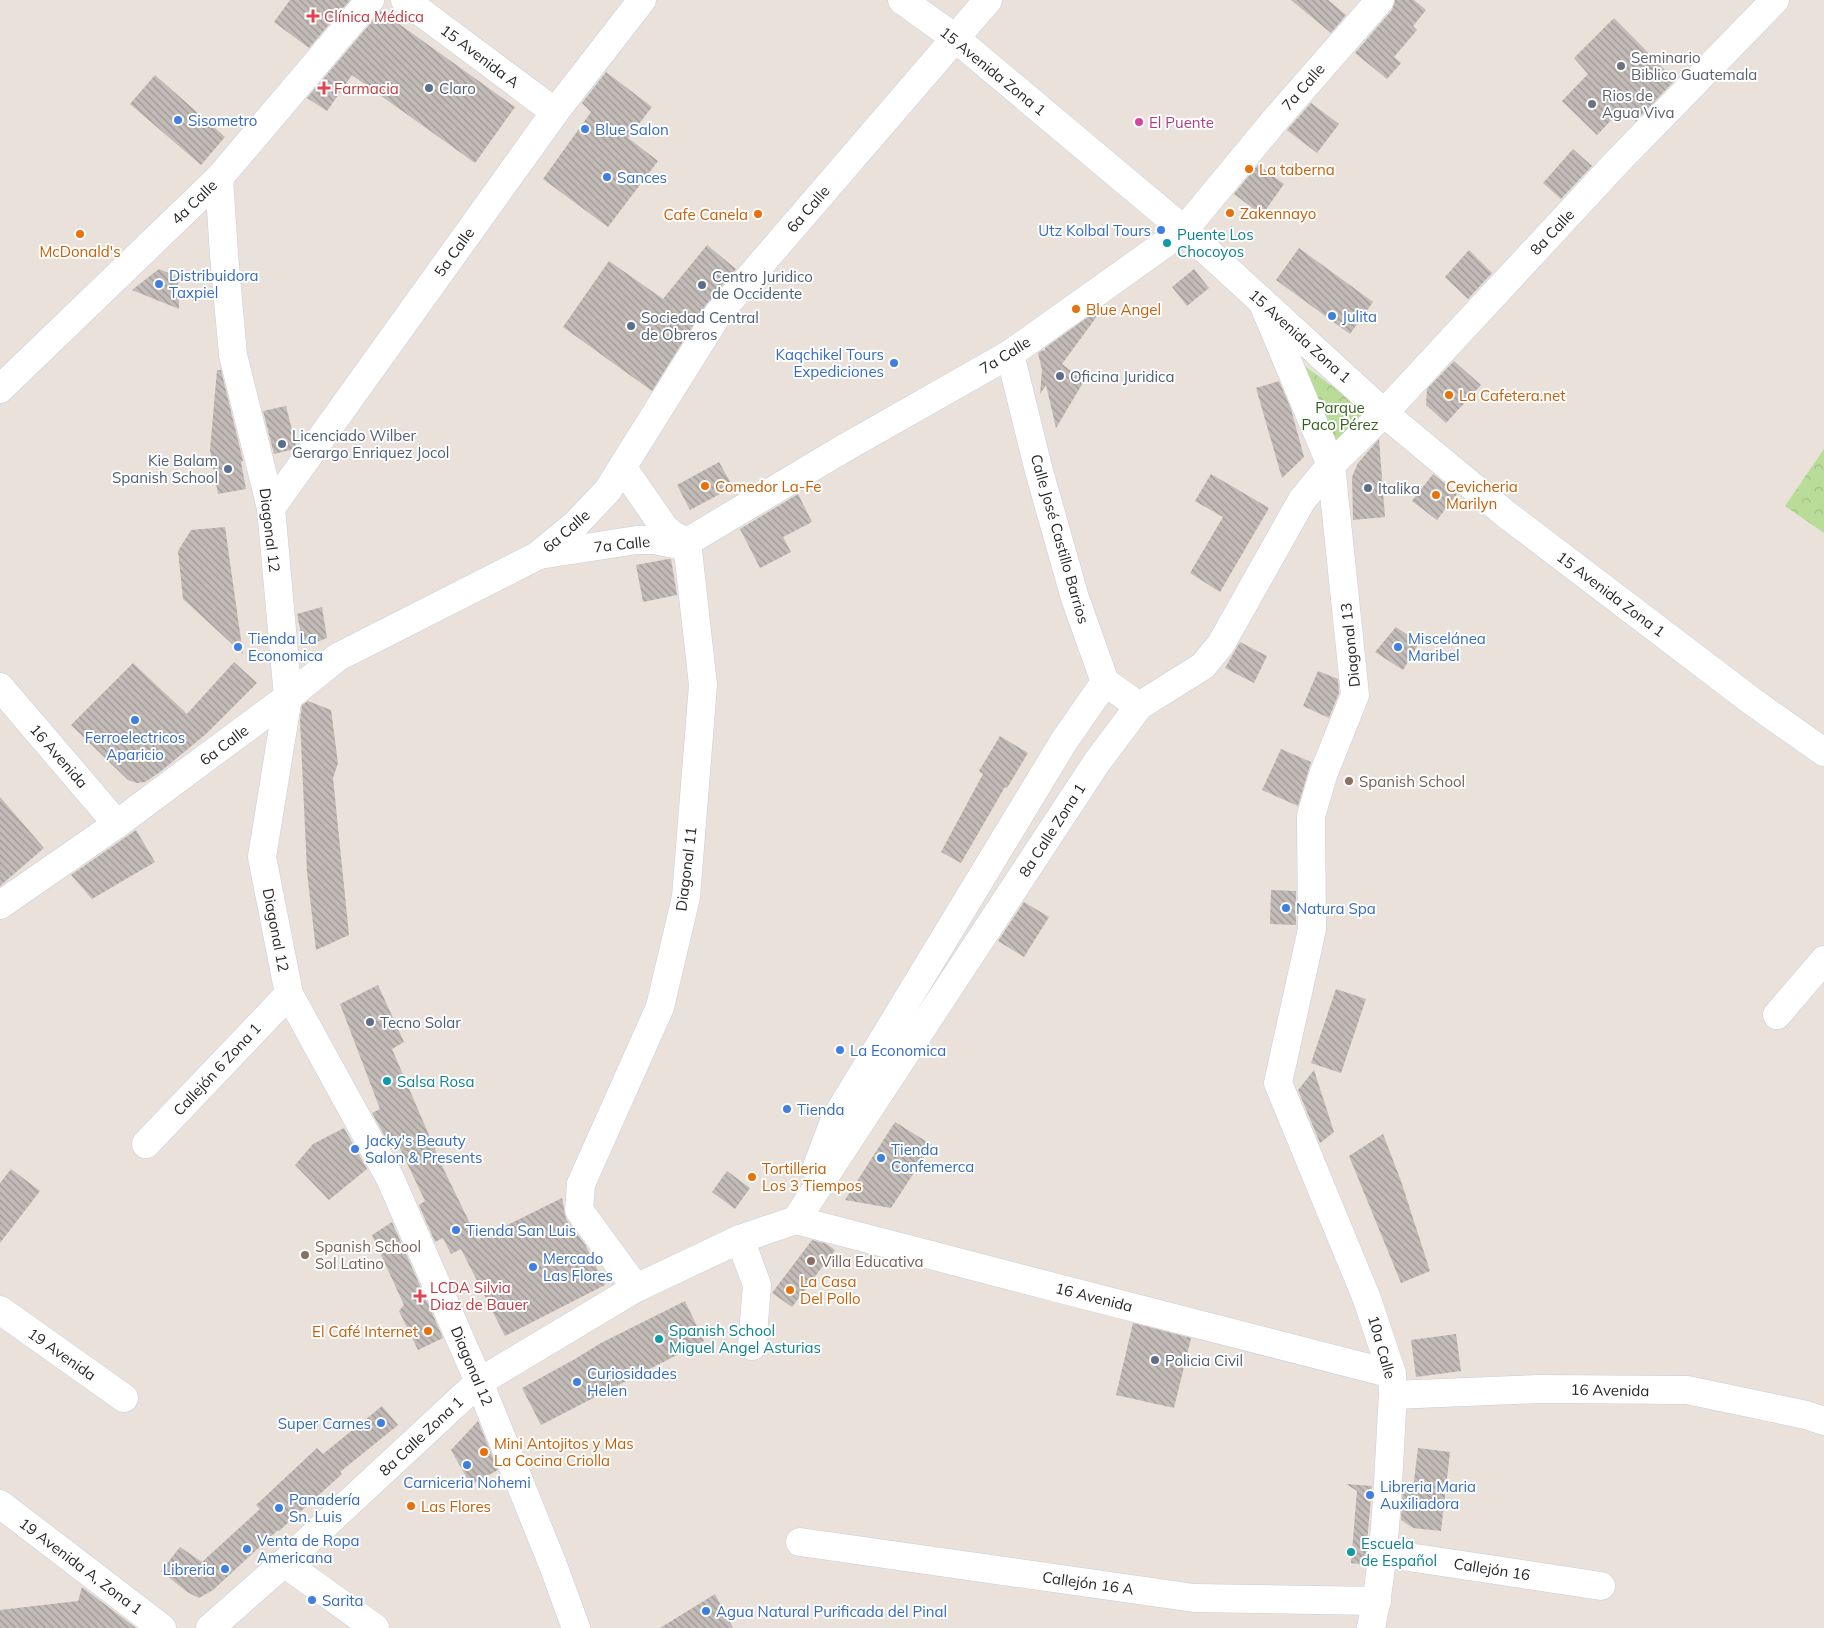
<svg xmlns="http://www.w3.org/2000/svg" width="1824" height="1628" font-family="Mulish,sans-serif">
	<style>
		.forest { fill: url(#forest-crowns) }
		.building { fill: url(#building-back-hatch) }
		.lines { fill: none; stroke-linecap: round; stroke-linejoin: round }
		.minor-casing { stroke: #c8ced9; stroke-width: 29 }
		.tertiary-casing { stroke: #c8ced9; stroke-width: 29 }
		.secondary-casing { stroke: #c8ced9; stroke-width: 29 }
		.minor { stroke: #fff; stroke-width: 28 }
		.tertiary { stroke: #fff; stroke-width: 28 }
		.secondary { stroke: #fff; stroke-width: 28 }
		.health-dot { fill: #e0444e; stroke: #fff; stroke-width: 2 }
		.worship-dot { fill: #6b7280; stroke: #fff; stroke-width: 2 }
		.service-dot { fill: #5c6f8a; stroke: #fff; stroke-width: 2 }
		.shop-dot { fill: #3f7fe0; stroke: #fff; stroke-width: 2 }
		.hotel-dot { fill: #d1479c; stroke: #fff; stroke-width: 2 }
		.food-dot { fill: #e8710a; stroke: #fff; stroke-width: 2 }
		.culture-dot { fill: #0f9aa8; stroke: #fff; stroke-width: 2 }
		.education-dot { fill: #8d6e63; stroke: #fff; stroke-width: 2 }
		.labels { text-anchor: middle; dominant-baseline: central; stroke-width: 4; stroke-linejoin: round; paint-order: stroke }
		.health-label { font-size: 15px; fill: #be3a42; stroke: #fff; text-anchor: start }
		.street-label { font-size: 15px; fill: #282828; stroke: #fff }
		.worship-label { font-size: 15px; fill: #5b616d; stroke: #fff; text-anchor: start }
		.service-label { font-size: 15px; fill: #4e5e75; stroke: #fff; text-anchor: start }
		.shop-label { font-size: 15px; fill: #366cbe; stroke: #fff; text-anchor: start }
		.hotel-label { font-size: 15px; fill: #b23c85; stroke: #fff; text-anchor: start }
		.food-label { font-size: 15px; fill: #c56008; stroke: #fff; text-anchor: start }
		.culture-label { font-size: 15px; fill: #0d838f; stroke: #fff; text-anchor: start }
		.park-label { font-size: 15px; fill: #335f1d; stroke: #fff }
		.education-label { font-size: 15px; fill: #785e54; stroke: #fff; text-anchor: start }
	</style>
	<defs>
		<pattern id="forest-crowns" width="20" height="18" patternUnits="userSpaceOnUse" patternTransform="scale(1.25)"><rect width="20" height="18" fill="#b9dd99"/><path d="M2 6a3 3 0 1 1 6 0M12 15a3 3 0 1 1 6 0" fill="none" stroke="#9fbe84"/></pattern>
		<pattern id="building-back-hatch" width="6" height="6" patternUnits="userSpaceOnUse" patternTransform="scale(1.25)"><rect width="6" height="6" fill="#c2bbb7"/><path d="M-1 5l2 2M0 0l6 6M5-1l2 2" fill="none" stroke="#9e9895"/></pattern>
	</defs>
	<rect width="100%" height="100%" fill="#e9e1da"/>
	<g class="forest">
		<path d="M1299 362 1369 413 1333 449Z"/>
		<path d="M1824 449V533L1785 506Z"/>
	</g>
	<g class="building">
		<path d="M290 0H350L309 48 274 22Z"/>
		<path d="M1291 0H1328L1346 15 1331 33Z"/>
		<path d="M1395 0H1414L1426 10 1413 26 1417 30 1394 57 1401 63 1387 79 1355 53 1392 10Z"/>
		<path d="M381 11 515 107 475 163 352 75 327 111 307 98Z"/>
		<path d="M1614 18 1675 80 1636 121 1623 108 1597 135 1562 101 1588 74 1574 58Z"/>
		<path d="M606 72 652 107 628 138 658 161 608 227 543 179 591 112 582 103Z"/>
		<path d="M155 75 225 137 201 165 130 104Z"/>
		<path d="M1311 103 1339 124 1317 153 1287 130Z"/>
		<path d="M1573 149 1592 166 1561 199 1543 183Z"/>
		<path d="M1258 165 1284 184 1262 215 1234 194Z"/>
		<path d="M707 245 736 269 705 306 652 391 563 327 609 261 663 299Z"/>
		<path d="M1299 248 1373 302 1350 334 1276 280Z"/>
		<path d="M1469 250 1492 273 1468 299 1445 277Z"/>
		<path d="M159 269 178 277 179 309 132 290Z"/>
		<path d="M1194 269 1209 288 1187 306 1172 287Z"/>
		<path d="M1106 304 1062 364 1084 381 1056 428 1046 385 1040 394 1042 370 1038 353 1043 350 1045 351V348Z"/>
		<path d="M1454 361 1481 385 1446 423 1426 405 1427 389Z"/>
		<path d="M217 370H221L243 461 241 462 246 489 218 494 210 450Z"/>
		<path d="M1279 381 1291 409 1304 457 1282 478 1256 388Z"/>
		<path d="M286 406 296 446 294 449 274 454 263 411Z"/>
		<path d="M1379 439 1385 517 1353 520 1352 477 1358 463Z"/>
		<path d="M719 462 733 487 690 510 677 485Z"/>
		<path d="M1211 474 1269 508 1220 592 1190 573 1223 517 1195 501Z"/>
		<path d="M1433 474 1457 494 1437 520 1412 501Z"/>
		<path d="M798 494 812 522 783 537 791 552 760 568 740 529Z"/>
		<path d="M225 527 243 654 183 599 178 551 191 530Z"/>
		<path d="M668 559H671L677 595 643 602 636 565Z"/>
		<path d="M322 607 327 638 311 644 302 638 297 614Z"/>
		<path d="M1396 627 1419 643 1403 670 1375 652Z"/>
		<path d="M1240 642 1267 656 1254 683 1225 668Z"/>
		<path d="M234 662 257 683 206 734 160 772 145 782 137 783 128 780 71 725 133 663 187 714Z"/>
		<path d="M1318 671 1338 679 1339 693 1329 718 1303 706Z"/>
		<path d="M308 701 331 710 338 763 333 778 349 935 316 950 307 872 300 720 302 705Z"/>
		<path d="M1000 736 1028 753 1007 788 1005 787 961 863 941 852 983 774 979 771Z"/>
		<path d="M1281 749 1311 762 1298 806 1262 790Z"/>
		<path d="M0 797 44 848 0 886Z"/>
		<path d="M136 830 155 862 92 899 71 875Z"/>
		<path d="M1271 890 1296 891V925L1270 924Z"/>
		<path d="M1024 902 1049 917 1024 957 998 941Z"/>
		<path d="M378 985 404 1042 392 1049 444 1170 478 1240 469 1244 562 1198 566 1219 586 1246 605 1285 505 1336 461 1249 451 1254 443 1238 435 1242 419 1205 425 1201 398 1144 392 1149 372 1113 380 1109 340 1004Z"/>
		<path d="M1336 989 1366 999 1341 1073 1311 1063Z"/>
		<path d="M1314 1070 1334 1132 1320 1143 1298 1090Z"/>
		<path d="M895 1122 932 1145 891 1208 845 1200Z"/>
		<path d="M344 1128 367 1169 329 1200 295 1165 313 1144Z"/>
		<path d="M1383 1134 1401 1181 1430 1271 1401 1283 1349 1156Z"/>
		<path d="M11 1169 40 1191 0 1243V1183Z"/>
		<path d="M727 1171 750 1188 735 1209 712 1192Z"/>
		<path d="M392 1222 443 1338 418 1350 399 1311 404 1305 372 1235Z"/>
		<path d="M812 1240 827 1244 835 1250 792 1307 772 1293Z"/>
		<path d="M685 1301 704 1341 541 1425 522 1388 575 1359 601 1343Z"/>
		<path d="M1133 1323 1191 1338 1174 1408 1116 1395Z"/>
		<path d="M1456 1334 1461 1371 1416 1377 1411 1340Z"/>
		<path d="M382 1406 398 1425 340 1472 342 1474 279 1531 278 1530 213 1590 199 1598 187 1592 161 1571 180 1547 202 1562 260 1509 256 1505 317 1448 323 1454Z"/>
		<path d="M478 1421 498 1470 471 1485 451 1450Z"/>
		<path d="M1418 1448 1450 1452 1441 1531 1413 1528 1401 1520 1403 1488 1413 1489Z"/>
		<path d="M1346 1484 1372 1486 1365 1565 1351 1563 1357 1491Z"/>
		<path d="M82 1587 136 1628H0V1610L78 1601Z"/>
		<path d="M715 1594 733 1628H660Z"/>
	</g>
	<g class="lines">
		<defs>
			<g id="minor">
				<path d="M405 0 555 112"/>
				<path d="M1262 301 1331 465 1355 695 1323 775 1311 816 1312 929 1278 1083 1367 1299 1392 1374 1393 1395C1388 1471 1387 1554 1371 1628"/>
				<path d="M1010 354 1039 471 1075 598 1105 682 1139 706"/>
				<path d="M623 468 664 527 671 534 687 542"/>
				<path d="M271 508 555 112 642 0"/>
				<path d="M539 555 637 540H654L679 545 687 542 841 450 1010 354 1184 230 1276 119 1380 0"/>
				<path d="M0 687 117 824"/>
				<path d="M0 905 117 824 288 697 338 657 537 556 576 524 608 490 718 314 988 0"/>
				<path d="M1777 1015 1824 960"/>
				<path d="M146 1144 289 994"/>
				<path d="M816 1169 835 1119 1064 741 1105 682"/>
				<path d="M796 1220C994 1273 1194 1322 1392 1374"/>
				<path d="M740 1239 757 1285 752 1346"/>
				<path d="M636 1288 579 1210 581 1184 660 1007 686 897 703 685 687 542"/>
				<path d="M0 1310 124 1398"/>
				<path d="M479 1382 636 1288 740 1239 796 1220 1097 762 1139 706 1203 666 1221 644 1302 500 1331 465 1384 413 1618 161 1775 0"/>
				<path d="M1393 1395 1539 1389 1687 1390 1806 1415 1824 1421"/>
				<path d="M0 1504 162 1628"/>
				<path d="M800 1542 1194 1598 1377 1601"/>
				<path d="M1382 1553 1601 1586"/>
			</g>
			<g id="tertiary">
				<path d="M902 0 955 38 1184 230 1384 413 1507 515 1753 702 1824 752"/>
				<path d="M284 1563 375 1628"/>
				<path d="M210 1628 284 1563 479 1382"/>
			</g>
			<g id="secondary">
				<path d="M219 178 224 255 233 355 271 508 288 697 262 857 289 994 390 1178 479 1382 553 1565 576 1628"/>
				<path d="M0 389 219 178 370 0"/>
			</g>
		</defs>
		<use href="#minor" class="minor-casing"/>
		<use href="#tertiary" class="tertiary-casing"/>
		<use href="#secondary" class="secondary-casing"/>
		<use href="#minor" class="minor"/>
		<use href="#tertiary" class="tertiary"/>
		<use href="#secondary" class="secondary"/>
	</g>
	<g class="health-dot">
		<path d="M310.5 8.5h5v5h5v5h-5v5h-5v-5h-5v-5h5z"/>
		<path d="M321.5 80.5h5v5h5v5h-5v5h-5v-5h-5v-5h5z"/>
		<path d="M417.5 1288.5h5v5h5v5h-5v5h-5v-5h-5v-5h5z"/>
	</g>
	<g class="worship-dot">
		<circle cx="1621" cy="66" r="5"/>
		<circle cx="1592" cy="104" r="5"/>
	</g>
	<g class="service-dot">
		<circle cx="429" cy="88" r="5"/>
		<circle cx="702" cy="285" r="5"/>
		<circle cx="631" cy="326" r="5"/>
		<circle cx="1060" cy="376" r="5"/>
		<circle cx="282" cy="444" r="5"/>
		<circle cx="228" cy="469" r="5"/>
		<circle cx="1368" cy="488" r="5"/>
		<circle cx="370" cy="1022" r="5"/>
		<circle cx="1155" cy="1360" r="5"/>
	</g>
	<g class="shop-dot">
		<circle cx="178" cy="120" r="5"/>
		<circle cx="585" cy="129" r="5"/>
		<circle cx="607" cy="177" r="5"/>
		<circle cx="1161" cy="230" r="5"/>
		<circle cx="159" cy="284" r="5"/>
		<circle cx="1332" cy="316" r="5"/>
		<circle cx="894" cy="363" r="5"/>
		<circle cx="238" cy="647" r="5"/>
		<circle cx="1398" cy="647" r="5"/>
		<circle cx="135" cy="720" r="5"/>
		<circle cx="1286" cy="908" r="5"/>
		<circle cx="840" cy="1050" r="5"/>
		<circle cx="787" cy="1109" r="5"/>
		<circle cx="355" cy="1149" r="5"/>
		<circle cx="881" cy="1158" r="5"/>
		<circle cx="456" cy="1230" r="5"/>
		<circle cx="533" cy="1267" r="5"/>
		<circle cx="577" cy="1382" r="5"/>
		<circle cx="381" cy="1423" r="5"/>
		<circle cx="467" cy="1465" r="5"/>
		<circle cx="1370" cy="1495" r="5"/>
		<circle cx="279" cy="1508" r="5"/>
		<circle cx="247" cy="1549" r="5"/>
		<circle cx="225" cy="1569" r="5"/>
		<circle cx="312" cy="1600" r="5"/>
		<circle cx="706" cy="1611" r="5"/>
	</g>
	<circle class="hotel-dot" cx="1139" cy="122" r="5"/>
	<g class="food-dot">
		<circle cx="1249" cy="169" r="5"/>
		<circle cx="1230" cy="213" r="5"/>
		<circle cx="758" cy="214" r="5"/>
		<circle cx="80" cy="234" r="5"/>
		<circle cx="1076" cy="309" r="5"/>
		<circle cx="1449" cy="395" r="5"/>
		<circle cx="705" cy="486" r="5"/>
		<circle cx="1436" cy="495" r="5"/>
		<circle cx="752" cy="1177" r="5"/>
		<circle cx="790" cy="1290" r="5"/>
		<circle cx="428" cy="1331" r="5"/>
		<circle cx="484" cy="1452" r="5"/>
		<circle cx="411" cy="1506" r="5"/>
	</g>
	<g class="culture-dot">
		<circle cx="1167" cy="243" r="5"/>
		<circle cx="387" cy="1081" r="5"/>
		<circle cx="659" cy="1339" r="5"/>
		<circle cx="1351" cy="1552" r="5"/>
	</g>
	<g class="education-dot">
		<circle cx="1349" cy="781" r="5"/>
		<circle cx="305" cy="1255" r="5"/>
		<circle cx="811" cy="1261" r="5"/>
	</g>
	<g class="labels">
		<g class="health-label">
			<text x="324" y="16">Clínica Médica</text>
			<text x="334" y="88">Farmacia</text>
			<text x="430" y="1287">LCDA Silvia<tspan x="430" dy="17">Diaz de Bauer</tspan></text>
		</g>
		<g class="street-label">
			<text transform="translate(480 56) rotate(37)">15 Avenida A</text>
			<text transform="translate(993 71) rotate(39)">15 Avenida Zona 1</text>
			<text transform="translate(1303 87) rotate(-49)">7a Calle</text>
			<text transform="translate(194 202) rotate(-44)">4a Calle</text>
			<text transform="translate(808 209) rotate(-49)">6a Calle</text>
			<text transform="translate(1552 232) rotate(-47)">8a Calle</text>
			<text transform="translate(454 252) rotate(-54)">5a Calle</text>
			<text transform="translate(1300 336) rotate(42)">15 Avenida Zona 1</text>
			<text transform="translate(1005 355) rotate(-32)">7a Calle</text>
			<text transform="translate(270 530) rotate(83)">Diagonal 12</text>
			<text transform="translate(566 531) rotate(-41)">6a Calle</text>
			<text transform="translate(1060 539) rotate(74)">Calle José Castillo Barrios</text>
			<text transform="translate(622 544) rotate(-6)">7a Calle</text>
			<text transform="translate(1611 594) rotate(37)">15 Avenida Zona 1</text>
			<text transform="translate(1350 645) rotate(-96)">Diagonal 13</text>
			<text transform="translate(224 745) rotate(-37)">6a Calle</text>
			<text transform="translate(59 756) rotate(49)">16 Avenida</text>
			<text transform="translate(1052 830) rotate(-57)">8a Calle Zona 1</text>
			<text transform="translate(686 869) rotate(-83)">Diagonal 11</text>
			<text transform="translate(276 930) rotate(79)">Diagonal 12</text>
			<text transform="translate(217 1069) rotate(-47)">Callejón 6 Zona 1</text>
			<text transform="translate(1094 1297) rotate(14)">16 Avenida</text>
			<text transform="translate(1382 1347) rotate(74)">10a Calle</text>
			<text transform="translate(62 1354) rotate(35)">19 Avenida</text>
			<text transform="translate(472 1366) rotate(67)">Diagonal 12</text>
			<text transform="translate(1610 1390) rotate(1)">16 Avenida</text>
			<text transform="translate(421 1436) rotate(-43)">8a Calle Zona 1</text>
			<text transform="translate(81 1566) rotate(37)">19 Avenida A, Zona 1</text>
			<text transform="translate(1492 1569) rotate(9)">Callejón 16</text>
			<text transform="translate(1088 1583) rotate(8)">Callejón 16 A</text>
		</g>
		<g class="worship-label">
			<text x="1631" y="57">Seminario<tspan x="1631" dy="17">Biblico Guatemala</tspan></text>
			<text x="1602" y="95">Rios de<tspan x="1602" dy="17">Agua Viva</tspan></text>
		</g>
		<g class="service-label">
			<text x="439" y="88">Claro</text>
			<text x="712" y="276">Centro Juridico<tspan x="712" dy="17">de Occidente</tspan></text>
			<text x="641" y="317">Sociedad Central<tspan x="641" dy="17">de Obreros</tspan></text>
			<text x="1070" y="376">Oficina Juridica</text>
			<text x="292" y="435">Licenciado Wilber<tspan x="292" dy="17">Gerargo Enriquez Jocol</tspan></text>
			<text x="218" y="460" text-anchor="end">Kie Balam<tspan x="218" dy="17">Spanish School</tspan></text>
			<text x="1378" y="488">Italika</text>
			<text x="380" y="1022">Tecno Solar</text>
			<text x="1165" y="1360">Policia Civil</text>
		</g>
		<g class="shop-label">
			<text x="188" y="120">Sisometro</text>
			<text x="595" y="129">Blue Salon</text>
			<text x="617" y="177">Sances</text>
			<text x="1151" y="230" text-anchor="end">Utz Kolbal Tours</text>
			<text x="169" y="275">Distribuidora<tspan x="169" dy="17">Taxpiel</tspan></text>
			<text x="1342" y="316">Julita</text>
			<text x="884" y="354" text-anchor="end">Kaqchikel Tours<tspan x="884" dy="17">Expediciones</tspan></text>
			<text x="248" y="638">Tienda La<tspan x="248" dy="17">Economica</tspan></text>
			<text x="1408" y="638">Miscelánea<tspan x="1408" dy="17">Maribel</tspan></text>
			<text x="135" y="737" text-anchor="middle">Ferroelectricos<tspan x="135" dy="17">Aparicio</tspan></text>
			<text x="1296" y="908">Natura Spa</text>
			<text x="850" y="1050">La Economica</text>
			<text x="797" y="1109">Tienda</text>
			<text x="365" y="1140">Jacky's Beauty<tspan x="365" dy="17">Salon &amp; Presents</tspan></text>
			<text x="891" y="1149">Tienda<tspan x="891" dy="17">Confemerca</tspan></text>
			<text x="466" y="1230">Tienda San Luis</text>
			<text x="543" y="1258">Mercado<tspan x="543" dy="17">Las Flores</tspan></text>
			<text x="587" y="1373">Curiosidades<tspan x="587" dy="17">Helen</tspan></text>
			<text x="371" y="1423" text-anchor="end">Super Carnes</text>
			<text x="467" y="1482" text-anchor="middle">Carniceria Nohemi</text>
			<text x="1380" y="1486">Libreria Maria<tspan x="1380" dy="17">Auxiliadora</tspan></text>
			<text x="289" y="1499">Panadería<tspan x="289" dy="17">Sn. Luis</tspan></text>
			<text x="257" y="1540">Venta de Ropa<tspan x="257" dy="17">Americana</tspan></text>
			<text x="215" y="1569" text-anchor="end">Libreria</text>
			<text x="322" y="1600">Sarita</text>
			<text x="716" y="1611">Agua Natural Purificada del Pinal</text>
		</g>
		<g class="hotel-label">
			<text x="1149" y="122">El Puente</text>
		</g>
		<g class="food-label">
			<text x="1259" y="169">La taberna</text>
			<text x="1240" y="213">Zakennayo</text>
			<text x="748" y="214" text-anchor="end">Cafe Canela</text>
			<text x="80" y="251" text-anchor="middle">McDonald's</text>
			<text x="1086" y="309">Blue Angel</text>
			<text x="1459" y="395">La Cafetera.net</text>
			<text x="715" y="486">Comedor La-Fe</text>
			<text x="1446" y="486">Cevicheria<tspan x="1446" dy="17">Marilyn</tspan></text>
			<text x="762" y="1168">Tortilleria<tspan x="762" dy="17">Los 3 Tiempos</tspan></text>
			<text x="800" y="1281">La Casa<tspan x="800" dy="17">Del Pollo</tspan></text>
			<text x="418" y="1331" text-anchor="end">El Café Internet</text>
			<text x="494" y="1443">Mini Antojitos y Mas<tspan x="494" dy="17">La Cocina Criolla</tspan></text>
			<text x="421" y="1506">Las Flores</text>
		</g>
		<g class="culture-label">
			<text x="1177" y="234">Puente Los<tspan x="1177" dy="17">Chocoyos</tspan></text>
			<text x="397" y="1081">Salsa Rosa</text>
			<text x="669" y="1330">Spanish School<tspan x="669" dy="17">Miguel Angel Asturias</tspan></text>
			<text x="1361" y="1543">Escuela<tspan x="1361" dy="17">de Español</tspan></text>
		</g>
		<g class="park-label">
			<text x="1340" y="407">Parque<tspan x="1340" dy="17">Paco Pérez</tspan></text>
		</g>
		<g class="education-label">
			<text x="1359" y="781">Spanish School</text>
			<text x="315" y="1246">Spanish School<tspan x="315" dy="17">Sol Latino</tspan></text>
			<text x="821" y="1261">Villa Educativa</text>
		</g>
	</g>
</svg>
